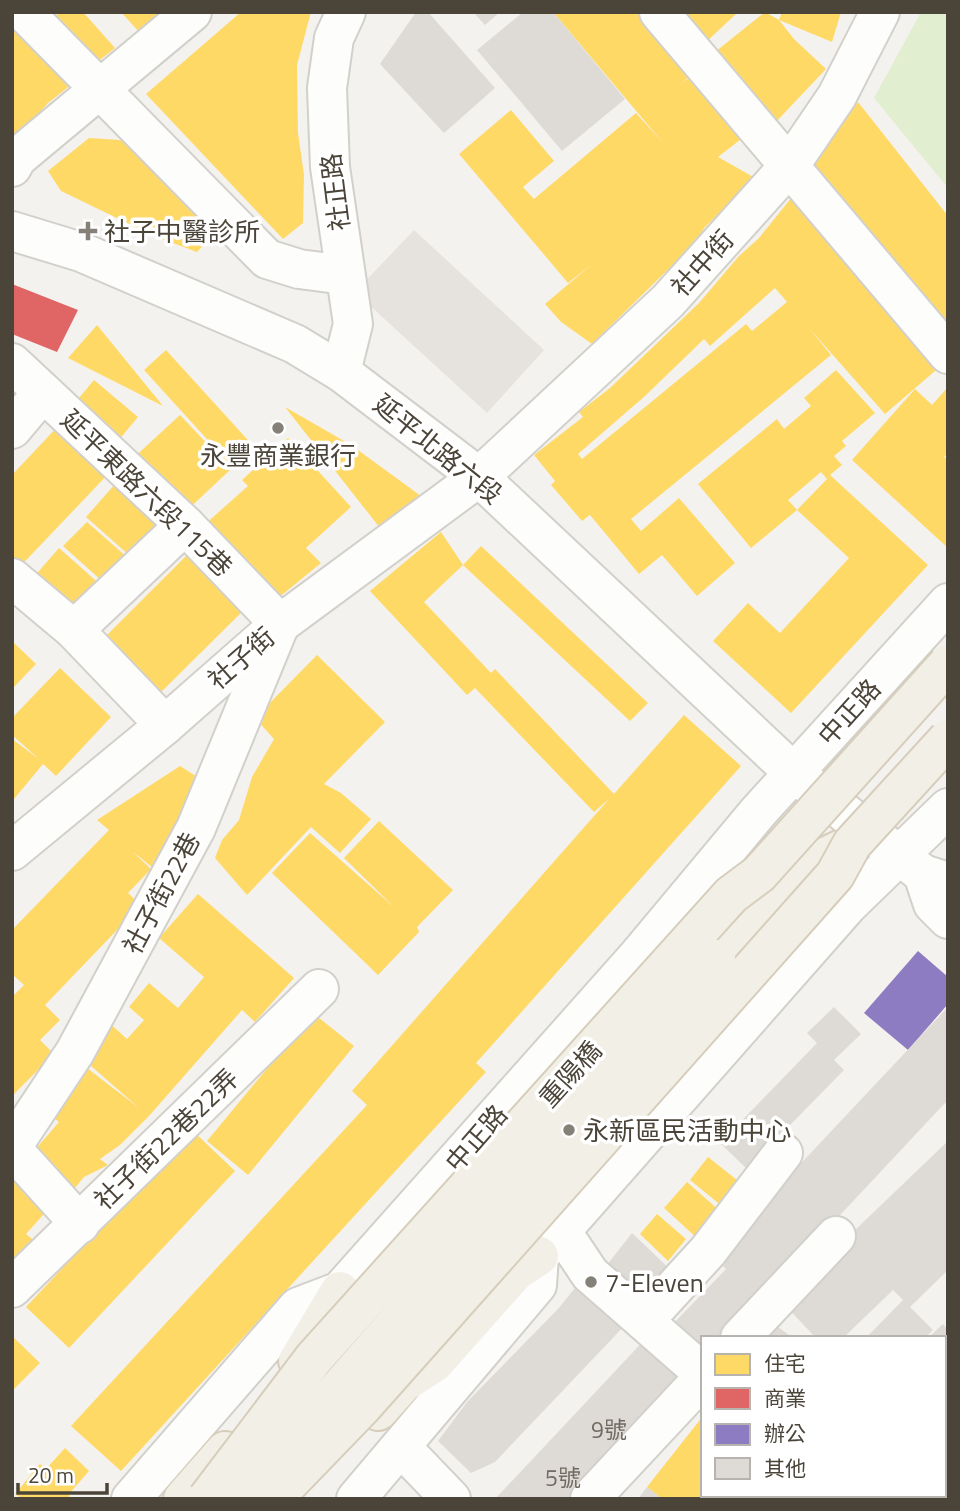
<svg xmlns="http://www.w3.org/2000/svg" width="960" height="1511" font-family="'Titillium Web','Noto Sans TC',sans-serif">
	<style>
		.green { fill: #e1eecf }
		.parking { fill: #e6e3df }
		.homes { fill: #ffd966; fill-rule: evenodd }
		.shops { fill: #e06666 }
		.offices { fill: #8e7cc3 }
		.building { fill: #dedbd6 }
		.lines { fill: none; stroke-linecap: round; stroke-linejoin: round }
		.minor-casing { stroke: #d2d0cb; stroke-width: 42 }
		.major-casing { stroke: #d6cebb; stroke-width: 42 }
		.minor { stroke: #fdfdfc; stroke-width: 38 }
		.major { stroke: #f2efe6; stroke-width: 38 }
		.major-bridge-casing { stroke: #d6cebb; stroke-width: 42; stroke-linecap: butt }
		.major-bridge { stroke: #f2efe6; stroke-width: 38 }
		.poi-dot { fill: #868178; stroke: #fff; stroke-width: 2.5 }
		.labels { text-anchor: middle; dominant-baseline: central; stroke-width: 7; stroke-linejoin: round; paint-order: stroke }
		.number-label { font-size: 23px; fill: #706a61 }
		.street-label { font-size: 26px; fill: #4b4439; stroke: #fff }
		.poi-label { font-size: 26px; fill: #4b4439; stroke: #fff; text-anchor: start }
	</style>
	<rect width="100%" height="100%" fill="#f4f2ee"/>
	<path class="green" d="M921 12H948V188L874 98Z"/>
	<path class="parking" d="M414 230 544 350 487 413 355 292Z"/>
	<g class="homes">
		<path d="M12 12 82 76 48 103 12 143Z"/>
		<path d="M60 12H83L115 48 86 71 42 27Z"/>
		<path d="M121 12H164L140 33Z"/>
		<path d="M241 12H311L297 65 298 133 304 175 303 223 283 239 146 94Z"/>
		<path d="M553 12H641L693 73 681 84 695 73 745 136 718 157 755 178 705 227 692 246 592 344 561 322 545 304 591 265 568 283 459 154 511 110 554 161 523 187 534 199 636 113 664 144Z"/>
		<path d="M674 12H738L704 44Z"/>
		<path d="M765 12 779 20 794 39 826 69 774 124 715 52Z"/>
		<path d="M782 12H841L832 42 779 20Z"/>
		<path d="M858 102 948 216V344L807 168Z"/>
		<path d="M89 138 120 140 143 150 216 232 197 252 154 236 61 191 48 171Z"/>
		<path d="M796 192 942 365 885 414 809 328 831 355 631 519 641 531 679 498 735 563 697 596 662 555 639 574 590 515 582 521 551 485 555 481 534 455 583 417 579 412 610 388 699 303 739 256 759 238ZM775 288 787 302 752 331 746 324 582 459 578 454 645 396 704 339 710 346Z"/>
		<path d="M97 325 163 406 68 358Z"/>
		<path d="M166 350 257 450 235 470 144 370Z"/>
		<path d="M836 370 875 413 842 441 846 446 834 456 842 465 830 475 928 565 791 713 713 641 748 603 780 633 849 558 797 510 827 479 821 472 788 500 797 510 751 548 698 484 777 419 784 429 811 406 804 398Z"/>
		<path d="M94 380 138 417 112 448 68 411Z"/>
		<path d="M948 387V453L944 457 948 460V548L852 460 915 389 932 405Z"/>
		<path d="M285 407 351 445 436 507 391 542Z"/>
		<path d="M180 415 231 469 180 517 129 462Z"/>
		<path d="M60 424 111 471 12 575V475Z"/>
		<path d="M288 438 351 507 306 548 321 563 266 608 194 534 248 486 242 480Z"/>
		<path d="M124 474 177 521 139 564 86 517Z"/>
		<path d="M87 522 136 565 112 590 63 546Z"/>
		<path d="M441 532 463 565 424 602 491 673 495 669 614 794 684 715 741 766 476 1063 486 1072 121 1471 71 1426 367 1105 352 1091 609 799 594 812 475 688 467 695 370 591Z"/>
		<path d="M197 545 253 601 153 700 97 645Z"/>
		<path d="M481 546 648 703 630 721 463 565Z"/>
		<path d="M59 548 112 595 79 633 25 587Z"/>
		<path d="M12 641 36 664 12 689Z"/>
		<path d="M317 655 385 722 324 784 341 793 371 819 340 853 311 827 247 895 215 858 222 840 239 820 252 777 274 739 255 718Z"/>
		<path d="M60 668 111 717 56 776 43 764 14 799 12 739 39 759 12 735V718Z"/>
		<path d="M180 766 213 787 168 880 132 851 151 869 128 893 141 905 45 1005 60 1020 40 1040 54 1054 12 1096V997L24 985 12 974V930L109 830 97 820Z"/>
		<path d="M379 821 453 890 417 927 419 932 378 975 272 873 310 833 395 908 344 858Z"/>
		<path d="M198 894 294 978 255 1022 242 1010 149 1116 120 1145 100 1159 108 1165 84 1177 69 1195 27 1159 59 1122 48 1113 87 1068 139 1108 75 1052 105 1019 127 1039 144 1020 129 1007 149 983 178 1008 204 977 159 938Z"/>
		<path d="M313 1013 354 1046 248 1175 207 1141Z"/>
		<path d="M192 1130 235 1171 69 1348 26 1307Z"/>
		<path d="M708 1157 742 1184 723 1207 690 1180Z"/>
		<path d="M12 1178 50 1207 26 1234 36 1242 12 1270Z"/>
		<path d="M687 1182 721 1212 698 1239 664 1208Z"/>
		<path d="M657 1214 686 1239 668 1261 640 1234Z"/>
		<path d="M12 1336 40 1363 12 1391Z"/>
		<path d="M703 1416V1495H750L748 1499H662L647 1487Z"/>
		<path d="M65 1448 89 1471 69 1494 70 1499H22L15 1494 40 1464 46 1469Z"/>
		<path d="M861 1495H935L932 1499H865Z"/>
	</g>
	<path class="shops" d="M12 284 78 310 57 352 12 334Z"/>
	<path class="offices" d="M918 951 948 977V1004L908 1050 864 1013Z"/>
	<g class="building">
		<path d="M416 12H428L495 88 444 133 380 64Z"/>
		<path d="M473 12H500L485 25Z"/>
		<path d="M523 12H553L625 99 562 151 477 50Z"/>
		<path d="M834 1007 861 1034 834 1060 844 1070 747 1169 720 1143 817 1043 807 1033Z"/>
		<path d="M948 1007V1105L945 1103 725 1338H703V1350L674 1323 726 1269 713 1257Z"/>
		<path d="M948 1141V1270L910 1307 933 1330 925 1338H866L903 1300 893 1290 843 1338H816L781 1301Z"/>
		<path d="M632 1233 676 1275 640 1310 603 1270Z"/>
		<path d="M583 1278 628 1322 495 1462 471 1473 438 1441 467 1402 558 1309Z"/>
		<path d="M774 1324 793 1338H763Z"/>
		<path d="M943 1324 948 1330V1454L944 1459V1338H928Z"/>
		<path d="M650 1334 696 1372 582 1499H495Z"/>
		<path d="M647 1487 662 1499H638Z"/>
		<path d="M807 1495H854L858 1499H811Z"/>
	</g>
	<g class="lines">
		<defs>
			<g id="minor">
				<path d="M24 12 267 259 299 269 345 275"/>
				<path d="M659 12 948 354"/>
				<path d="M12 167 17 158 192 12"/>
				<path d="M12 231 81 252 295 344 341 372 479 477 795 774 923 874 948 882"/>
				<path d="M12 363 185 525 280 624 196 828 75 1052 12 1147"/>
				<path d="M341 372 353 324 330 167 327 88 334 38 346 12"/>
				<path d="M12 429 43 392"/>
				<path d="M12 578 74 630 165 725"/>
				<path d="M74 630 185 525"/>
				<path d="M12 851 165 725 280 624 479 477 668 301 790 165 837 96 880 12"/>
				<path d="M923 874 933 904 948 919"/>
				<path d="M12 1149 80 1224"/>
				<path d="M562 1232 590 1274 703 1373"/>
				<path d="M12 1288 319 989"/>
				<path d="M644 1321 708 1251 783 1153"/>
				<path d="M740 1338 836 1236"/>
				<path d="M401 1447 451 1499"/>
				<path d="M944 1495 948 1490"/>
				<path d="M131 1499 298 1307 340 1291 638 956 759 811 948 603"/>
				<path d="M356 1499 537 1285 539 1256 848 905 948 808"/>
				<path d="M590 1499 703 1378"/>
			</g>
			<g id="major">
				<path d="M716 959 744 940 817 861 852 844"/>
				<path d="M298 1361 340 1291"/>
				<path d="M378 1411 403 1383 434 1363 515 1272 539 1256"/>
				<path d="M183 1499 225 1451"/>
			</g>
		</defs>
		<use href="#minor" class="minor-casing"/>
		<use href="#major" class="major-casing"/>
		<use href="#minor" class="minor"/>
		<use href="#major" class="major"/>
		<defs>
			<g id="major-bridge">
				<path d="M207 1499 314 1358 731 895 759 874 948 664"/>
				<path d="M242 1499 716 959"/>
				<path d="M273 1499 362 1407 835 875 852 844 948 739"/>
			</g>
		</defs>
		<use href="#major-bridge" class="major-bridge-casing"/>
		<use href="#major-bridge" class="major-bridge"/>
	</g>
	<g class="poi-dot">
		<path d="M84.5 220.5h7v7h7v7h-7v7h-7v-7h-7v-7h7z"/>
		<circle cx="278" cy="428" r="7"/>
		<circle cx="569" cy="1130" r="7"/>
		<circle cx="591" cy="1282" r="7"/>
	</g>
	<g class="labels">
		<g class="number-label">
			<text x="609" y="1429">9號</text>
			<text x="563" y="1477">5號</text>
		</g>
		<g class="street-label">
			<text transform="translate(335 192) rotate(-97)">社正路</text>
			<text transform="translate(702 263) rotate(-48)">社中街</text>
			<text transform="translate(438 449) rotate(39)">延平北路六段</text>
			<text transform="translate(147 493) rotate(44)">延平東路六段115巷</text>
			<text transform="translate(241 658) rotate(-41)">社子街</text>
			<text transform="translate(849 712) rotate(-48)">中正路</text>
			<text transform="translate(161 893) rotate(-62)">社子街22巷</text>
			<text transform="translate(570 1074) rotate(-48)">重陽橋</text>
			<text transform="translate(476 1138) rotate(-49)">中正路</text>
			<text transform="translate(166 1139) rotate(-44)">社子街22巷22弄</text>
		</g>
		<g class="poi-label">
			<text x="104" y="231">社子中醫診所</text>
			<text x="278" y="455" text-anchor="middle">永豐商業銀行</text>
			<text x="583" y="1130">永新區民活動中心</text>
			<text x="605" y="1282">7-Eleven</text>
		</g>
	</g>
	<rect width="960" height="1511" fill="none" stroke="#4b4439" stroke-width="28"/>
	<rect x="701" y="1336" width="245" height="161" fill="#ffffff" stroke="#b7b4b0" stroke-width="2"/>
	<rect x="715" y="1354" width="35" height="21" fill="#ffd966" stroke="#b7b4b0" stroke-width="2"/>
	<text x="764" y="1371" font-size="21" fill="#4b4439">住宅</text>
	<rect x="715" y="1388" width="35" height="21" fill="#e06666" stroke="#b7b4b0" stroke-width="2"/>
	<text x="764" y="1406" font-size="21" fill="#4b4439">商業</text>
	<rect x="715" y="1424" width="35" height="21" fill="#8e7cc3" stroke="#b7b4b0" stroke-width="2"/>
	<text x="764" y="1441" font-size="21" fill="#4b4439">辦公</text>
	<rect x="715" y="1458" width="35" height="21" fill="#dedbd6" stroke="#b7b4b0" stroke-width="2"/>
	<text x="764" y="1476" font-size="21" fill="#4b4439">其他</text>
	<path d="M18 1483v10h89v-10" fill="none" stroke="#4b4439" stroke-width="3.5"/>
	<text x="28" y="1483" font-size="21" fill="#4b4439" stroke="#ffffff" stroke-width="5" paint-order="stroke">20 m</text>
</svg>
